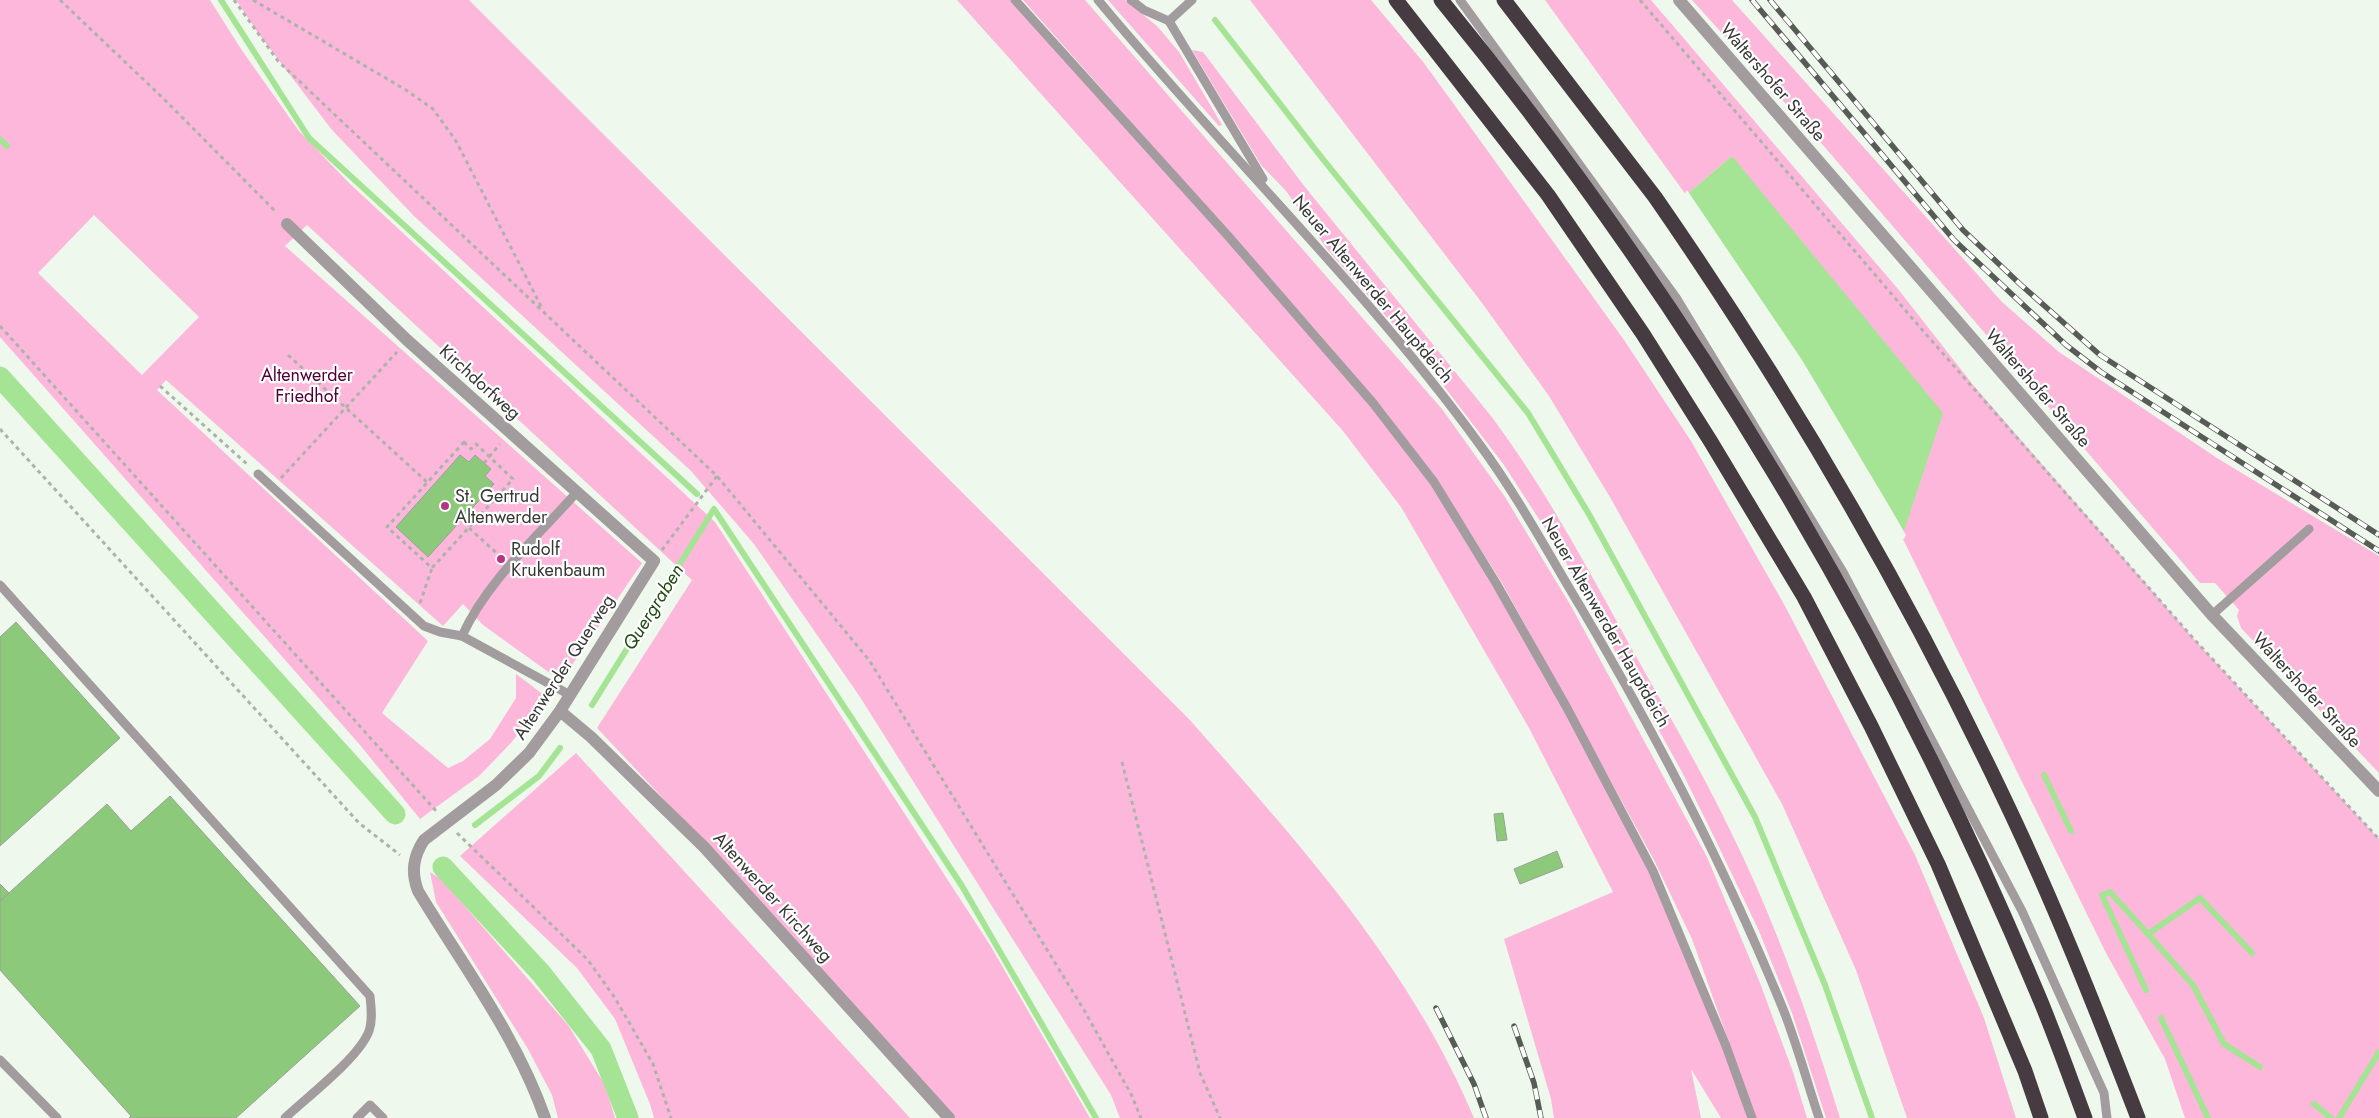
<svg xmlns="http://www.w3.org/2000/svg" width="2379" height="1118" font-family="Jost,sans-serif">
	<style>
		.green { fill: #fdb7db; fill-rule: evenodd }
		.water { fill: #a5e494 }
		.pier { fill: #eff8ec }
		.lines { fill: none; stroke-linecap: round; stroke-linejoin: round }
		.stream { stroke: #a5e494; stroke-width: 6 }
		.canal { stroke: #a5e494; stroke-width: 21 }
		.building { fill: #8cc97b; stroke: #9aa298 }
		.path { stroke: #acb3aa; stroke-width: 3; stroke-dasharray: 4 4; stroke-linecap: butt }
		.lane { stroke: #a29c9f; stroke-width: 9 }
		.street { stroke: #a29c9f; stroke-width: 12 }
		.highway { stroke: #463b41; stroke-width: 15 }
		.rail-casing { stroke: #575c56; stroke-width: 5.5 }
		.rail { stroke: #fff; stroke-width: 4; stroke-dasharray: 11; stroke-linecap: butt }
		.poi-dot { fill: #b43584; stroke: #fff; stroke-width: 2 }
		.labels { text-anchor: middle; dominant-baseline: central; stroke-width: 4.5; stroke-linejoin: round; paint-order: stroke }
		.street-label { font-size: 18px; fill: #363935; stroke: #fff }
		.park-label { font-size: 18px; fill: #500036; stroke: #fff }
		.poi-label { font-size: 18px; fill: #363935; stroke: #fff; text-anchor: start }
		.water-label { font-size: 19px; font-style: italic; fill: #244c18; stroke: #fff }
	</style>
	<rect width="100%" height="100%" fill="#eff8ec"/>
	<g class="green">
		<path d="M0 0H210L241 49 299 131 349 183 715 522 990 945 1090 1118H953L705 843 597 728 692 580 307 225 285 246 642 563 561 681 483 625 463 604 443 626 166 380 157 390 428 641 382 713 448 768 463 761 490 739 516 698V674L548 698 510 744 479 776 420 819 360 745 0 337ZM94 215 199 317 142 375 38 273Z"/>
		<path d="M236 0H469L1188 718C1297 841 1409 964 1474 1118H1120L1111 1095 860 697 754 544 691 471 414 216 332 130 258 33Z"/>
		<path d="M957 0H1015L1229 237 1434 482 1496 583 1653 871 1752 1118H1721L1691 1069 1701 1118H1554L1551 1099 1504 939 1613 892 1529 728 1401 507 1343 431Z"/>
		<path d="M1023 0H1085L1442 409 1505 497 1571 606 1707 857 1760 983 1793 1072 1807 1118H1756L1692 939 1654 860 1502 583 1444 491 1385 411 1320 335Z"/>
		<path d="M1108 0H1125L1157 26 1179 52 1222 125 1219 126Z"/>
		<path d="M1250 0H1371L1424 63 1557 247 1624 340 1691 441 1785 606 1915 855 1984 1018 2016 1118H1907L1856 970 1782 804 1611 499 1549 396 1482 303Z"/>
		<path d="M1545 0H1651L1898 289 1974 386 2193 638 2379 839V1118H2185L2165 1059 2106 953 1902 537 1732 156 1686 195Z"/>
		<path d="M1692 0H1732L2002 302 2059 352 2217 458 2379 556V773L2241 628 2237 616 2239 610 2215 583H2200L1822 144Z"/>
		<path d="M1192 50 1203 52 1305 187 1491 416C1544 487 1586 565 1628 642 1663 705 1699 766 1730 830 1776 923 1810 1020 1840 1118H1826L1792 1013 1759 931 1716 841 1682 772 1559 550 1504 465 1420 355 1327 249 1286 191 1261 165Z"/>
		<path d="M576 753 910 1118H654L650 1104 615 1019 577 968 460 856Z"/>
		<path d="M430 872 441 879 568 1025 605 1085 615 1118H558L552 1095 528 1049 436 902Z"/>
	</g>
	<path class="water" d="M1732 156 1943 413 1902 537 1798 364 1686 195Z"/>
	<path class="pier" d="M1687 190 1802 360 1888 504 1906 535 1904 539 1900 538 1796 365 1730 262 1683 196Z"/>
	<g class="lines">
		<g class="stream">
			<path d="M221 0 309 138 697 494"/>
			<path d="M1215 20 1322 158 1528 413 1590 516 1755 817 1825 985 1872 1118"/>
			<path d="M0 139 7 146"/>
			<path d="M592 705 714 509 962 886 1096 1118"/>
			<path d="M2044 775 2071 831"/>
			<path d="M475 825 539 776 560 748"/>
			<path d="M2148 934 2193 985 2224 1044 2260 1067"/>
			<path d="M2146 990 2102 895 2110 892 2148 934 2200 898 2252 953"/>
			<path d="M2161 1018 2208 1118"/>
			<path d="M2314 1104 2331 1118"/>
			<path d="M2339 1118 2379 1052"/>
		</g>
		<g class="canal">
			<path d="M0 377 395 814"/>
			<path d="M443 867 540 972 601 1049 628 1118"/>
		</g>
	</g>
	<g class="building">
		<path d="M460 455 469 462 475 455 484 463 491 469 485 476 494 484 428 557 396 527Z"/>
		<path d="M16 622 120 738 0 846V637Z"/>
		<path d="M170 796 360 1006 236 1118H129L131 1116 0 970V901L107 804 131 831Z"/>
		<path d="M1503 813 1507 840 1497 841 1494 814Z"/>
		<path d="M1557 851 1563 867 1520 884 1514 869Z"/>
		<path d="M0 884 9 893 0 901Z"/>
	</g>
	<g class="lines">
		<g class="path">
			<path d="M60 0 166 101 276 212"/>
			<path d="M234 0 278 61 717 476 869 660 1084 1010 1131 1094 1141 1118"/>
			<path d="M253 0 406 90 433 109 456 141 543 310"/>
			<path d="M1640 0 1924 332 2193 638 2379 839"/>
			<path d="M0 326 437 812"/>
			<path d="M288 355 427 482"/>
			<path d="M160 386 248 465"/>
			<path d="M0 429 359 823 400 855"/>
			<path d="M464 442 471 449 476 444 513 479 432 568 387 527Z"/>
			<path d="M484 463 500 444"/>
			<path d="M281 478 397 352"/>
			<path d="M469 528 500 556"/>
			<path d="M662 550 717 476"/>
			<path d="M420 603 432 568"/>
			<path d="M1122 762 1200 1073 1220 1118"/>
			<path d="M457 833 588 960 615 998 653 1064 671 1118"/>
		</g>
		<g class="lane">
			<path d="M1015 0 1229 237 1373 403 1434 482 1496 583 1567 708 1653 871 1726 1046 1752 1118"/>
			<path d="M1098 0C1223 151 1365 287 1480 445 1517 495 1548 553 1580 606 1657 736 1726 869 1783 1009 1797 1044 1807 1082 1819 1118"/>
			<path d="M1131 0 1144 10 1169 21 1263 179"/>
			<path d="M1460 0 1677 299 1843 572 2022 911 2104 1093 2107 1118"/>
			<path d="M1169 21 1192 0"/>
			<path d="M258 474 424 626 440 632 462 636 570 695"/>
			<path d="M0 585 370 996C371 1007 373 1020 369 1031 359 1058 307 1097 285 1118"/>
			<path d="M2212 615 2309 529"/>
			<path d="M462 636C487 581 537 537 577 492"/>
			<path d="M0 1060 57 1118"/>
			<path d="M357 1118 370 1105 383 1118"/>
		</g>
		<g class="street">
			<path d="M1679 0 2212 615 2379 791"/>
			<path d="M287 224 407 340 654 561 560 711 529 753 496 785 424 840C413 857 411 872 418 891 463 966 516 1035 545 1118"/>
			<path d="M560 711 591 737 704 847 949 1118"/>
		</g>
		<g class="highway">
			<path d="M1396 0 1548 195 1643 334 1711 442 1804 597 1871 726 1938 864 2025 1071 2041 1118"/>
			<path d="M1441 0C1686 299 1887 634 2036 990 2054 1032 2069 1075 2085 1118"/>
			<path d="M1504 0 1655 197C1786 386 1903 586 2002 794 2053 900 2096 1009 2138 1118"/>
		</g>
		<defs>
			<g id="rail">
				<path d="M1752 0 1954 240 2066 345 2101 372 2379 551"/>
				<path d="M1770 0 1963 230 2021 285 2100 355 2379 535"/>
				<path d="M1436 1008 1474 1084 1486 1118"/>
				<path d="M1514 1026 1534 1083 1541 1118"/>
			</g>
		</defs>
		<use href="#rail" class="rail-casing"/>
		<use href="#rail" class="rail"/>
	</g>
	<g class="poi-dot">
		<circle cx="445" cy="506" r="5"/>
		<circle cx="501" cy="559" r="5"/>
	</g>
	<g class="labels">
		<g class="street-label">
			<text transform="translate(1773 82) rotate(49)">Waltershofer Straße</text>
			<text transform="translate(1373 289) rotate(50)">Neuer Altenwerder Hauptdeich</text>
			<text transform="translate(480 382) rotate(42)">Kirchdorfweg</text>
			<text transform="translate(2038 388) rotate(49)">Waltershofer Straße</text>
			<text transform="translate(1606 622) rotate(60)">Neuer Altenwerder Hauptdeich</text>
			<text transform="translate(564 667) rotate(-57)">Altenwerder Querweg</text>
			<text transform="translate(2307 690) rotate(47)">Waltershofer Straße</text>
			<text transform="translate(773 897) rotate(48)">Altenwerder Kirchweg</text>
		</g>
		<g class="park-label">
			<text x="307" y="375">Altenwerder<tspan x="307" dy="21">Friedhof</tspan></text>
		</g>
		<g class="poi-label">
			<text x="455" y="496">St. Gertrud<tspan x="455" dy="21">Altenwerder</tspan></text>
			<text x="511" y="549">Rudolf<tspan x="511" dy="21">Krukenbaum</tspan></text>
		</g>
		<g class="water-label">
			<text transform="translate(653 607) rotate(-58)">Quergraben</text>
		</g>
	</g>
</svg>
